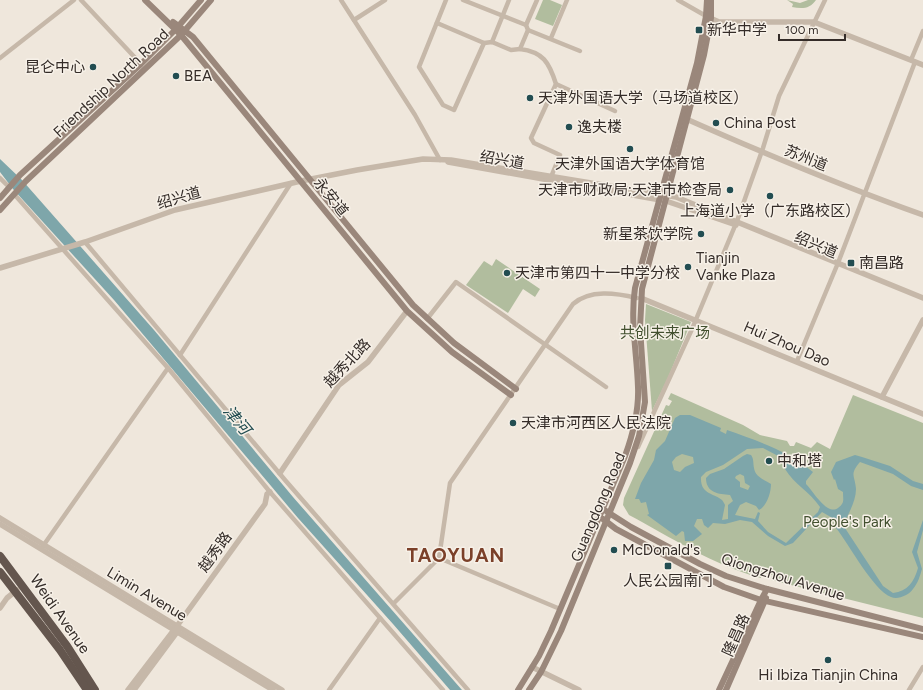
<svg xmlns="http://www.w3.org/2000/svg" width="923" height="690" font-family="Figtree,'Noto Sans SC',sans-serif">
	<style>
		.green { fill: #b1bd9e }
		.water { fill: #7ea6aa; fill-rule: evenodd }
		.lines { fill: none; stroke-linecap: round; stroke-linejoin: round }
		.minor { stroke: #c6b8a9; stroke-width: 4.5 }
		.tertiary { stroke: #c6b8a9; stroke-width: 5.5 }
		.secondary { stroke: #9a877b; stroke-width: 6 }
		.trunk { stroke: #64564e; stroke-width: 8 }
		.poi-dot { fill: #224d51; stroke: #f7f1e8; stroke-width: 1.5 }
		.labels { text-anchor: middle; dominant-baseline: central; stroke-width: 3; stroke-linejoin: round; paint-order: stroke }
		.poi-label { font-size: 15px; fill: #342c28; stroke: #f7f1e8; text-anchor: start }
		.street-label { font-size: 15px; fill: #342c28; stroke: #f7f1e8 }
		.park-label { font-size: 15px; fill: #42502f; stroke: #f7f1e8 }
		.water-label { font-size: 16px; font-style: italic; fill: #224d51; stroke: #f7f1e8 }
		.district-label { font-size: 19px; font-weight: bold; letter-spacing: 1px; fill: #7b4029; stroke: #f7f1e8 }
	</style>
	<rect width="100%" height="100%" fill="#efe7dc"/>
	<g class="green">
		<path d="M543 0H550L562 5 553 26 535 19Z"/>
		<path d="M787 0 800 3 808 0H816C810 9 802 9 792 7L793 4Z"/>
		<path d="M496 259 540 289 535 297 523 289 508 313 466 285 484 261 492 266Z"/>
		<path d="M646 304 691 322 668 378 652 411 645 320Z"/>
		<path d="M671 393 743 425 760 435 787 441 790 446H794L796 442 811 448 817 442 830 449 853 395 923 423V618L771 580 772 575 762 573 761 578C713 565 672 538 629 515L623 505 624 498 666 405 669 406 672 401 668 399Z"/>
	</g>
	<g class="water">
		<path d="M0 159 22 180 154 330 293 497 462 690H450L393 624 298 518 114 300 13 189 0 172Z"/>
		<path d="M680 415H690L721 428 720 431 726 434 727 430C758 441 788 451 813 472L806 481V484C813 491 827 516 838 508 845 503 843 500 843 492L838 489 835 479 834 480 831 472 836 462 855 455 862 457 890 466 913 481 923 484V490L911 486 893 474 860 462C849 475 855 475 856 489 856 501 848 515 843 525L883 586 893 593C908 591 914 582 918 568L912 552 923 520V530L917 552 922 569C920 576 918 583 913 589 909 595 898 600 891 597 873 590 849 544 836 528L834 524 836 520 822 512 793 543 785 546 768 536 752 522 740 520 725 524 713 523 708 528 704 525 702 519H697L694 526 702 534 693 541H685L684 532 682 531 676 536 647 515 649 514 646 502 641 503 639 499H635L641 483 654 460 656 450 665 441 675 418ZM763 448 780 457C782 461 783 465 785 469 794 484 810 492 820 507L818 512 786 543 768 532 758 521 760 513 758 512 755 519 735 515 740 505 746 502 756 506 759 510C767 506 771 492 771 484 765 480 755 477 754 468 753 463 754 459 751 455L747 454 743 456 724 469 710 474 706 478C706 493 719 494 730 495L733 501 728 505V519L722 520 725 505C724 503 723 501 722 500 715 493 700 495 701 477L706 472 723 465 747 449ZM682 454 693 457 694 463 685 467 680 472 674 470 672 462 676 457ZM740 474 744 476 745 483 750 486 748 490 740 487V482L735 478 736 476Z"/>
	</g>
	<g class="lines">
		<g class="minor">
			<path d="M81 0 141 64"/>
			<path d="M341 0 415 115 440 160"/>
			<path d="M446 0 419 67 443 105 454 110 484 43"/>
			<path d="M463 0 526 25"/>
			<path d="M537 0 526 25 528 30 520 49C543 52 549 62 556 84L531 138 534 143 560 155 551 177"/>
			<path d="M678 0 706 16"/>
			<path d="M354 20 385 0"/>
			<path d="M437 23 484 43 492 42 511 50 520 49"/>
			<path d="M528 30 580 51"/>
			<path d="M551 38 567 0"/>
			<path d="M492 42 509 0"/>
			<path d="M0 58 74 0"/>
			<path d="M911 60 923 31"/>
			<path d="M556 84 615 111"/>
			<path d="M0 178 9 187"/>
			<path d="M14 194 168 368 270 492 443 690"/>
			<path d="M85 242 285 480 468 690"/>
			<path d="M427 319 456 282 606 387"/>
			<path d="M180 355 291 183"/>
			<path d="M797 361 838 263 915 62"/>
			<path d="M638 447 692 329 737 221 763 148 779 96 825 0"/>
			<path d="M43 546 168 368"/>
			<path d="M439 558 560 609"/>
			<path d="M394 603 439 558 450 483 573 304C590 289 616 293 637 298"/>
			<path d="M329 690 380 618"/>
			<path d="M909 690 923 667"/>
		</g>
		<g class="tertiary">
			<path d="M708 17 719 22H814L923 65"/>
			<path d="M684 118C763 153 842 186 923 215"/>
			<path d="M448 162 666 201 736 225"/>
			<path d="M0 268 85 242 175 210 301 181 357 170 423 159 451 160 676 197 923 298"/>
			<path d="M641 298 923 414"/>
			<path d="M882 397 923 320"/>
			<path d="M280 473 339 385 368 362 407 311"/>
			<path d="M0 518 282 690"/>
			<path d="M0 524 273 690"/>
			<path d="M0 608 7 598 17 590"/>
			<path d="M532 667 579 690"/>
			<path d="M128 690 177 626 265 504 267 494 270 492"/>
			<path d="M134 690 177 632V628"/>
		</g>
		<g class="secondary">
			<path d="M145 0 181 35 407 311 452 352 511 395"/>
			<path d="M173 22 193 37 413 305 454 343 516 389"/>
			<path d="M0 198 20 175 141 64 176 29 201 0"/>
			<path d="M0 210 26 181 181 35 211 0"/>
			<path d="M606 511 631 527 700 564 726 576 767 589 923 629"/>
			<path d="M603 519 616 529 724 587 761 600 923 637"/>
			<path d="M518 690 539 656 551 631 625 456C633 434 639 410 638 387 637 354 630 321 635 288L697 63 706 16 707 0"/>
			<path d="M529 690 541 672 561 631 630 463 639 436 645 402 640 328 642 289 704 55 711 18V0"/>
			<path d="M719 690 761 600 767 589"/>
			<path d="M726 690 766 598"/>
		</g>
		<g class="trunk">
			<path d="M0 556 67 646 95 690"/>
			<path d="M0 572 60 650 87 690"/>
		</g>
	</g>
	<g class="poi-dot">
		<rect x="695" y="26" width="8" height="8" rx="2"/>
		<circle cx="93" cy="67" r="4"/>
		<circle cx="176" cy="76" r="4"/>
		<circle cx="530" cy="98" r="4"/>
		<circle cx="716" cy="123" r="4"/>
		<circle cx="569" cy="127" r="4"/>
		<circle cx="630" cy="149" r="4"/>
		<circle cx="730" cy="190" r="4"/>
		<circle cx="770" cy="196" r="4"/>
		<circle cx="701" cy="234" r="4"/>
		<rect x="847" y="259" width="8" height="8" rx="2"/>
		<circle cx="688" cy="267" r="4"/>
		<circle cx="507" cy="273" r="4"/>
		<circle cx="513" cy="423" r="4"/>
		<circle cx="769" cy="461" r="4"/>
		<circle cx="614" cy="550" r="4"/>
		<rect x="664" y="562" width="8" height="8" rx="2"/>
		<circle cx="828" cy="660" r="4"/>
	</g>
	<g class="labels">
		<g class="poi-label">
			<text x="707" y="30">新华中学</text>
			<text x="85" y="67" text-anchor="end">昆仑中心</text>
			<text x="184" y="76">BEA</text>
			<text x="538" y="98">天津外国语大学（马场道校区）</text>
			<text x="724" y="123">China Post</text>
			<text x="577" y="127">逸夫楼</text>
			<text x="630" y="164" text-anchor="middle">天津外国语大学体育馆</text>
			<text x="722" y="190" text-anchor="end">天津市财政局;天津市检查局</text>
			<text x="770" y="211" text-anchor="middle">上海道小学（广东路校区）</text>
			<text x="693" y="234" text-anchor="end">新星茶饮学院</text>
			<text x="696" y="258">Tianjin<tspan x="696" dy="17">Vanke Plaza</tspan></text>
			<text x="859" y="263">南昌路</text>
			<text x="515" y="273">天津市第四十一中学分校</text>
			<text x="521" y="423">天津市河西区人民法院</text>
			<text x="777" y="461">中和塔</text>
			<text x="622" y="550">McDonald's</text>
			<text x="668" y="581" text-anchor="middle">人民公园南门</text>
			<text x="828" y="675" text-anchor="middle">Hi Ibiza Tianjin China</text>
		</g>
		<g class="street-label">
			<text transform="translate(111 83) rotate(-43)">Friendship North Road</text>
			<text transform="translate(806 158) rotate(22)">苏州道</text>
			<text transform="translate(502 160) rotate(10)">绍兴道</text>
			<text transform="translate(331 197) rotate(51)">永安道</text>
			<text transform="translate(179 198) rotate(-16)">绍兴道</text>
			<text transform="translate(816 245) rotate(23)">绍兴道</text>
			<text transform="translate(787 344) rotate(23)">Hui Zhou Dao</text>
			<text transform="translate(347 363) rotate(-47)">越秀北路</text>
			<text transform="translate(598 507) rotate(-67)">Guangdong Road</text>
			<text transform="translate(215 552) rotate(-54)">越秀路</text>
			<text transform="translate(783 577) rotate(17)">Qiongzhou Avenue</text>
			<text transform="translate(147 594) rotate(31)">Limin Avenue</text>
			<text transform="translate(60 614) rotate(55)">Weidi Avenue</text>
			<text transform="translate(736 635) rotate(-66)">隆昌路</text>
		</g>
		<g class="park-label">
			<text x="665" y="333">共创未来广场</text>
			<text x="847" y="522">People's Park</text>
		</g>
		<g class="water-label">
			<text transform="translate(237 420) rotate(50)">津河</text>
		</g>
		<g class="district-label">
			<text x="456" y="555">TAOYUAN</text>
		</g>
	</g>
	<path d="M779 34v6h66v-6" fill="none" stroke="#342c28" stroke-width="2"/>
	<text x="785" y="34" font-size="12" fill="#342c28" stroke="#f7f1e8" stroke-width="3" paint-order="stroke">100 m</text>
</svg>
